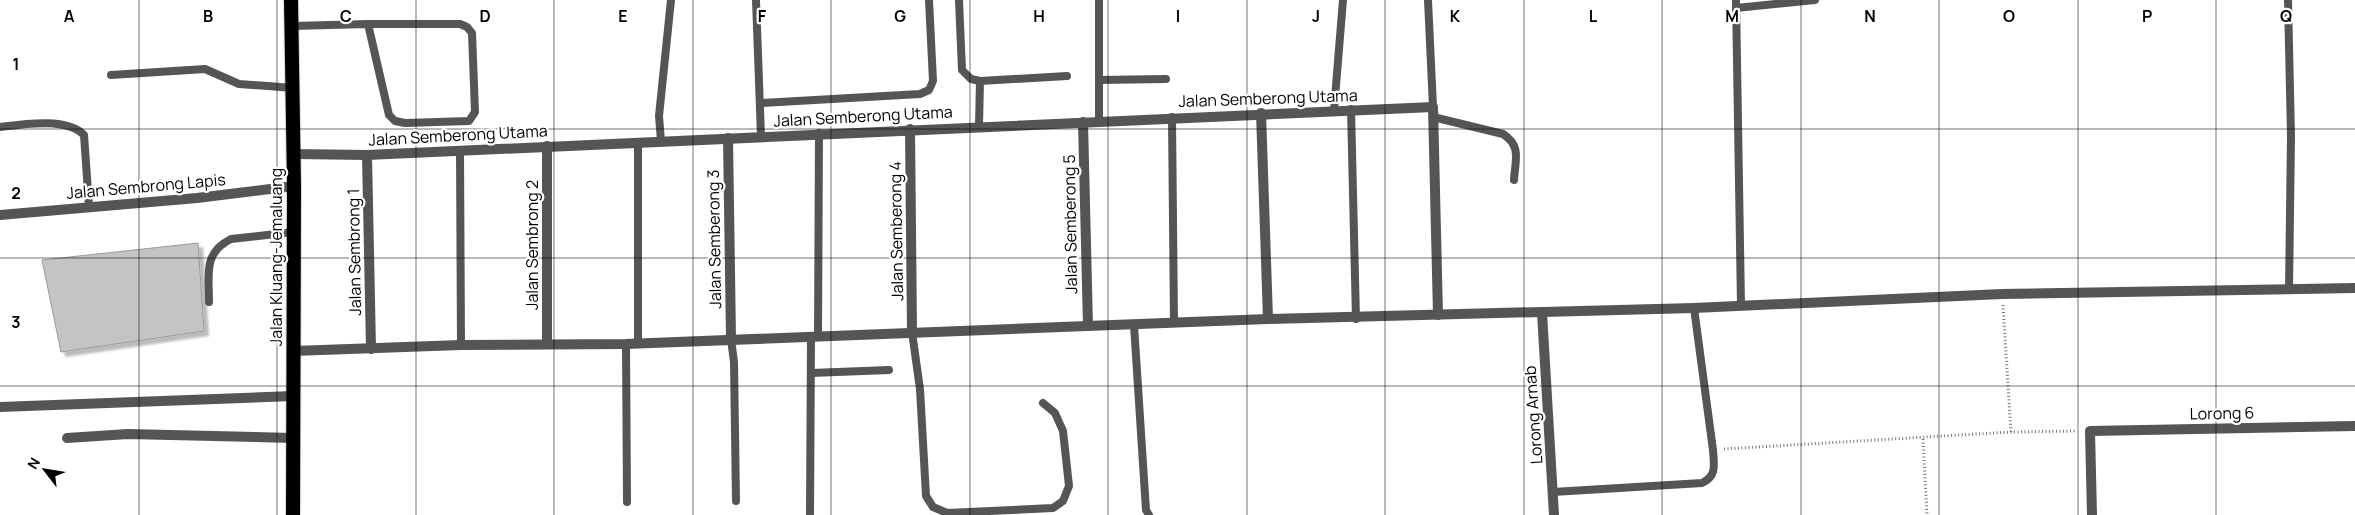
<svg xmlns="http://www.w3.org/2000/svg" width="2355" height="515" font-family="Manrope,sans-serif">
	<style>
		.building { fill: #c4c4c4; stroke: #999; filter: url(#shadow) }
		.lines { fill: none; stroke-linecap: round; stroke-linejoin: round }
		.trunk-casing { stroke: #dbdbdb; stroke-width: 16 }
		.path { stroke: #777; stroke-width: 3; stroke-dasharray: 1 2.5; stroke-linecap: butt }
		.service { stroke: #555; stroke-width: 8 }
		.minor { stroke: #555; stroke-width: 10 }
		.trunk { stroke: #000; stroke-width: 14 }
		.grid { fill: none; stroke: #000; stroke-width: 1; stroke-opacity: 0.55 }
		.labels { text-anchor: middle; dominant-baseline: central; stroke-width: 4.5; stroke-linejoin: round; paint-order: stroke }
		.street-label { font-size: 16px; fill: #000; stroke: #fff }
		.grid-label { font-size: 16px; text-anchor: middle; font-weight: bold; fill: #000; stroke: #fff; stroke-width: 4.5; stroke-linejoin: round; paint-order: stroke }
	</style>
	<defs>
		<filter id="shadow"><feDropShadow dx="4.5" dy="4.5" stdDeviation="1" flood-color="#0004"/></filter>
	</defs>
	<rect width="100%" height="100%" fill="#fff"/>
	<path class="building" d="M198 243 204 331 61 352 42 260Z"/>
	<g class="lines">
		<defs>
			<path id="trunk" d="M291 0 294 186 293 515"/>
		</defs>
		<use href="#trunk" class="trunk-casing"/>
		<g class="path">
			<path d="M2003 305 2011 432"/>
			<path d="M1923 439 1927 515"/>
			<path d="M1724 449 2011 432 2077 431"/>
		</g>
		<g class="service">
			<path d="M756 0 761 136"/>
			<path d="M959 0 962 70 971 79 980 81"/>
			<path d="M1428 0 1433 107"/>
			<path d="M1736 0 1741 305"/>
			<path d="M2288 0 2291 136 2289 290"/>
			<path d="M1736 8 1815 0"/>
			<path d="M292 26 368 24 389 115 395 121 405 123 469 121 475 112 472 33 467 27 460 24H368"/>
			<path d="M111 75 205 69 239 84 294 88"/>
			<path d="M1099 80 1166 79"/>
			<path d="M760 103 920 94 929 90 933 81 929 0"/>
			<path d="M1351 109 1356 319"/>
			<path d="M1334 110 1343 0"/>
			<path d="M1172 117 1174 323"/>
			<path d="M1433 117 1503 134C1522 146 1515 161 1514 180"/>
			<path d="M1099 121V0"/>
			<path d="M979 126 980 81 1067 76"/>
			<path d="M0 127C23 124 68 117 84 135L89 206"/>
			<path d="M661 141 659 116 671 0"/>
			<path d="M638 143V343"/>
			<path d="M460 151 461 345"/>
			<path d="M209 302C209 274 203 253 231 239L293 232"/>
			<path d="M1134 325 1146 510 1149 515"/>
			<path d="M912 332 920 389 926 496 933 507 947 513 1053 508 1063 501 1069 486 1063 431 1055 413 1043 403"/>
			<path d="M818 336 819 133"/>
			<path d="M731 339 734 362 736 501"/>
			<path d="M626 344 627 502"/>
			<path d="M811 373 889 370"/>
			<path d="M1553 492 1702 483C1717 476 1714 465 1713 450L1694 308"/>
			<path d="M810 515 811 336"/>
		</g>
		<g class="minor">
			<path d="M1261 113 1268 319"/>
			<path d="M1083 122 1088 326"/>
			<path d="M910 129 912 332"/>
			<path d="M728 138 731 339"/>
			<path d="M294 154 367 155 1433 107 1438 315"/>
			<path d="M367 155 371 349"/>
			<path d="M0 215 197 198 294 186"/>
			<path d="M1542 313 1554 515"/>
			<path d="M547 344V146"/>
			<path d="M293 351 461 345 626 344 1268 319 1694 308 2002 294 2355 288"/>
			<path d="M0 407 293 396"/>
			<path d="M67 438 128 434 293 438"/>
			<path d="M2092 515 2090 431 2355 426"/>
		</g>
		<use href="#trunk" class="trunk"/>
	</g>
	<path class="grid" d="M139 0V515M277 0V515M416 0V515M554 0V515M693 0V515M831 0V515M970 0V515M1108 0V515M1247 0V515M1385 0V515M1524 0V515M1662 0V515M1801 0V515M1939 0V515M2078 0V515M2216 0V515M0 129H2355M0 258H2355M0 386H2355"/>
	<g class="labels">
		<g class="street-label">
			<text transform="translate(1268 98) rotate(-2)">Jalan Semberong Utama</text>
			<text transform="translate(863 116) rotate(-3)">Jalan Semberong Utama</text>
			<text transform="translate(458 135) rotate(-3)">Jalan Semberong Utama</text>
			<text transform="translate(146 186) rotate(-5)">Jalan Sembrong Lapis</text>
			<text transform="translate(1070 224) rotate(-91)">Jalan Semberong 5</text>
			<text transform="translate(896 231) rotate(-91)">Jalan Semberong 4</text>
			<text transform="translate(714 239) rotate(-91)">Jalan Semberong 3</text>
			<text transform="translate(532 245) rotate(-90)">Jalan Sembrong 2</text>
			<text transform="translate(354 252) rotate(-91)">Jalan Sembrong 1</text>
			<text transform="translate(276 257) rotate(-90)">Jalan Kluang-Jemaluang</text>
			<text transform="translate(2222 413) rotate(-1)">Lorong 6</text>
			<text transform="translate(1533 415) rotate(-94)">Lorong Arnab</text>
		</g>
	</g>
	<g class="grid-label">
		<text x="69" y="22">A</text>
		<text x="208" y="22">B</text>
		<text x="346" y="22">C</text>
		<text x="485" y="22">D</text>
		<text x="623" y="22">E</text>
		<text x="762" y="22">F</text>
		<text x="900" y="22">G</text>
		<text x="1039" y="22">H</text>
		<text x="1178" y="22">I</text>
		<text x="1316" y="22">J</text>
		<text x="1455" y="22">K</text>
		<text x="1593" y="22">L</text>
		<text x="1732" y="22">M</text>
		<text x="1870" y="22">N</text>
		<text x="2009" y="22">O</text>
		<text x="2147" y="22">P</text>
		<text x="2286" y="22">Q</text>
		<text x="16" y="70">1</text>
		<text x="16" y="199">2</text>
		<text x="16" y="328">3</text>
	</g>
	<g transform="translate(45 470) rotate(301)" stroke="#ffffff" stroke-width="4" paint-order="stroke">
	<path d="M0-4L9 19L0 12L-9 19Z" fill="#000000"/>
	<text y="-8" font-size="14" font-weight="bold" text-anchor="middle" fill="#000000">N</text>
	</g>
</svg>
